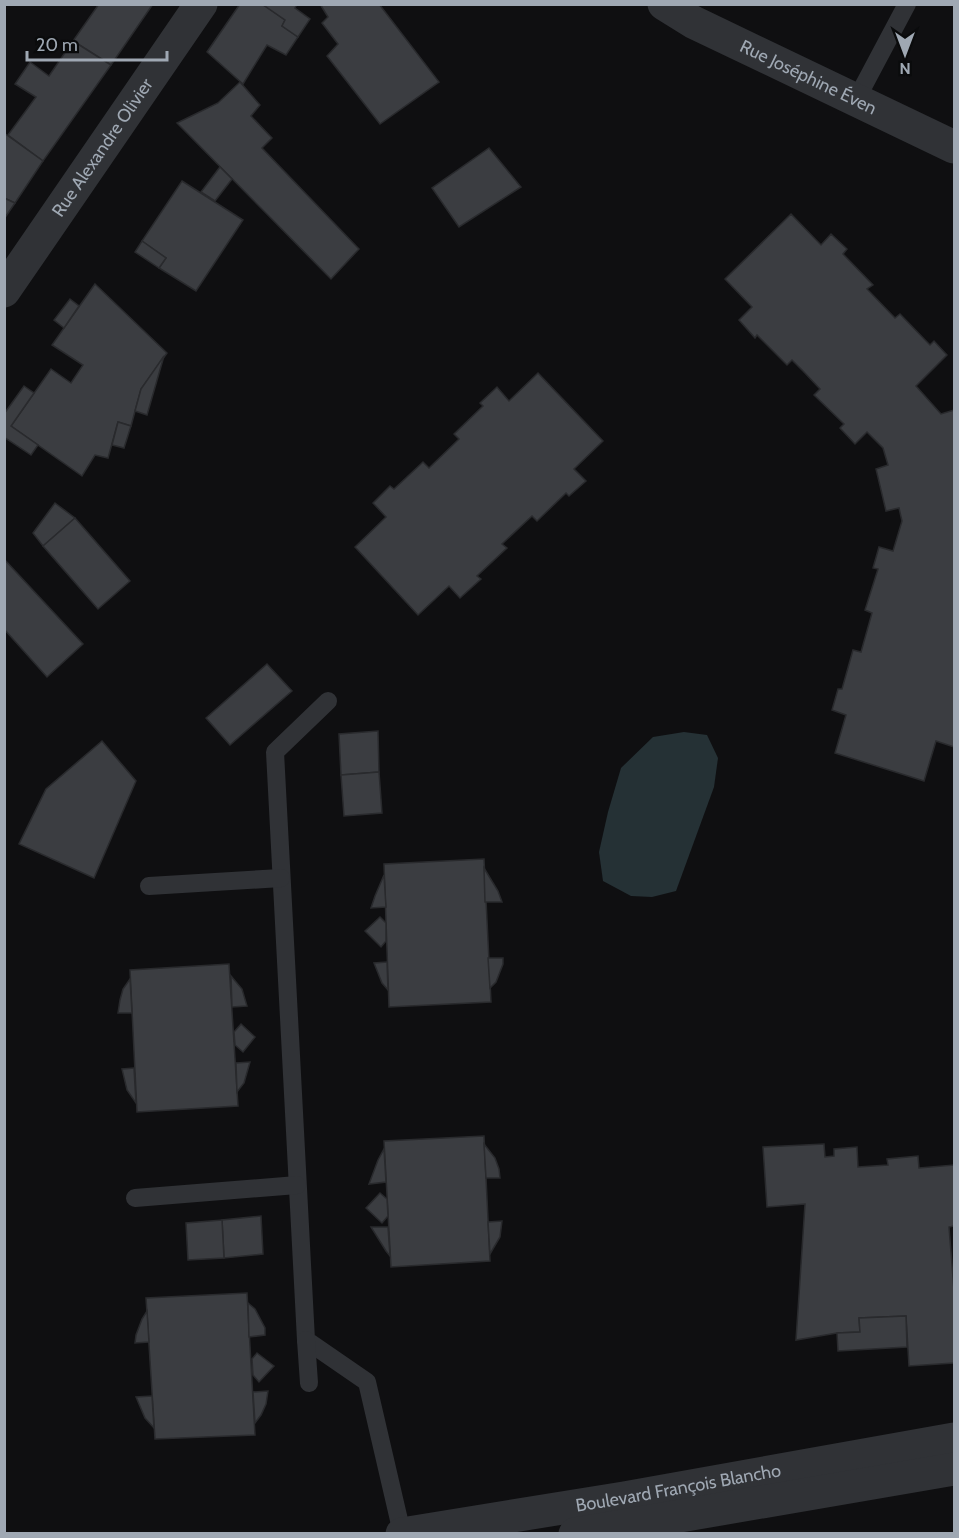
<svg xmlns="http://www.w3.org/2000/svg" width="959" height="1538" font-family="Cabin,sans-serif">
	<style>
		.water { fill: #253135 }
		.building { fill: #3b3d41; stroke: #292a2d; stroke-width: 1.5 }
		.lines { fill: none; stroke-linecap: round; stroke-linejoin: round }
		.service { stroke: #303236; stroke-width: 18 }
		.tertiary { stroke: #303236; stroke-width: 33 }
		.labels { text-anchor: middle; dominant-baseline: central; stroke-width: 4.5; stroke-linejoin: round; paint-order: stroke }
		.street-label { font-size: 18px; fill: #9fa8b3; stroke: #0a0b0c }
	</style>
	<rect width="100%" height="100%" fill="#0f0f11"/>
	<path class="water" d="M684 732 707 735 718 758 714 787 676 891 652 897 631 896 603 881 599 852 608 812 621 768 653 737Z"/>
	<g class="building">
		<path d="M99 4H153L111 65 73 41Z"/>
		<path d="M240 4H262L285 20 282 26 298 37 286 55 267 45 243 84 207 52Z"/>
		<path d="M262 4H297L295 8 310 19 298 37 282 26 285 20Z"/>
		<path d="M320 4H379L439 82 380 124 327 56 338 44 322 23 328 17Z"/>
		<path d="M73 41 111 65 43 161 8 135 36 97 15 84 30 62 49 76Z"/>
		<path d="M240 82 260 105 251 116 272 138 262 148 359 249 331 279 177 123 218 103Z"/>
		<path d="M4 133 43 161 15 203 4 198Z"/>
		<path d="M489 148 521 187 459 227 432 188Z"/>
		<path d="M220 167 232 179 215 201 201 192Z"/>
		<path d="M182 181 243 220 196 291 159 268 166 258 142 241Z"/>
		<path d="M4 198 15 203 4 219Z"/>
		<path d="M791 214 821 245 831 234 847 249 843 254 873 285 867 289 895 318 900 314 930 345 934 341 947 355 916 386 941 414 954 410V747L936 741 924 781 835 753 846 715 832 710 838 689H842L853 650 861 652 872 613 865 610 878 569 873 568 879 547 893 551 902 521 899 508 886 511 876 469 888 465 883 448 867 432 855 444 840 428 844 424 814 395 820 389 803 371 792 360 787 365 757 335 755 338 739 320 752 307 725 279Z"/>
		<path d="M142 241 166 258 159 268 135 252Z"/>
		<path d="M95 284 167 353 141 389 131 426 118 422 108 458 95 455 82 476 11 426 51 369 71 383 83 365 52 345Z"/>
		<path d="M70 299 79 306 64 328 54 320Z"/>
		<path d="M164 356 147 415 135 411 141 389Z"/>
		<path d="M538 373 603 441 574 469 586 481 569 496 566 493 537 521 532 516 502 544 507 548 477 576 481 579 460 598 449 586 418 615 355 547 386 517 373 503 390 486 394 489 423 462 429 468 459 439 454 434 483 406 480 403 497 387 509 401Z"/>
		<path d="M24 386 34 393 11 426 38 445 31 455 4 437V414Z"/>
		<path d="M118 422 131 426 124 448 112 445Z"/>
		<path d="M55 503 75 518 43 546 33 533Z"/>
		<path d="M75 518 130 581 98 609 43 546Z"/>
		<path d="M4 559 83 644 47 677 4 629Z"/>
		<path d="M267 664 292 691 230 745 206 718Z"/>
		<path d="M378 731 379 772 341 775 339 734Z"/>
		<path d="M102 741 136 781 94 878 19 844 46 789Z"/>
		<path d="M379 772 382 813 344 816 341 775Z"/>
		<path d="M484 859 491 1002 389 1007 384 864Z"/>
		<path d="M484 868 498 891 502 902H485Z"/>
		<path d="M384 875 386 907 371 908 375 896Z"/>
		<path d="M380 917 386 923V941L381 947 365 931Z"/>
		<path d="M488 958H503V964L496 982 490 988Z"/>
		<path d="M387 962 388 990 382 983 374 963Z"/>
		<path d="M229 964 238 1106 137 1112 130 970Z"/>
		<path d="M231 976 242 989 247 1006 232 1007Z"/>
		<path d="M130 979 132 1013H118L120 1000 123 989Z"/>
		<path d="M241 1024 255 1037 243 1052 235 1045 234 1032Z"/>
		<path d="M250 1062 244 1083 237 1092 236 1063Z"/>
		<path d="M134 1068 136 1103 127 1090 122 1069Z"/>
		<path d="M484 1136 490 1261 391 1267 384 1141Z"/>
		<path d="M484 1144 495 1158 499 1169 500 1178H486Z"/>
		<path d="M824 1144 825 1157 834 1156V1149L857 1147 858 1167 888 1165 887 1159 918 1156 919 1168 954 1165V1226L949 1227 954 1290V1363L909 1366 906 1316 859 1318 860 1332 837 1333 796 1340 805 1204 767 1207 763 1147Z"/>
		<path d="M384 1149 386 1182 369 1184 378 1160Z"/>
		<path d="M380 1193 387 1199 388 1216 382 1223 366 1208Z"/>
		<path d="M261 1216 263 1254 224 1258 222 1220Z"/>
		<path d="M222 1220 224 1258 188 1260 186 1223Z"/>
		<path d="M502 1221 500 1237 490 1254 488 1222Z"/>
		<path d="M371 1227H388L390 1256 386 1251Z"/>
		<path d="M247 1293 255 1435 155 1439 146 1298Z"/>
		<path d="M248 1303 255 1309 265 1328V1335L249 1337Z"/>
		<path d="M147 1311 149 1342 135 1343 136 1335 142 1319Z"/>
		<path d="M906 1316 907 1347 838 1351 837 1333 860 1332 859 1318Z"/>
		<path d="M257 1353 274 1366 259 1382 253 1375 252 1359Z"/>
		<path d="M268 1391 266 1404 261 1415 255 1423 253 1392Z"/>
		<path d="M152 1396 154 1428 145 1418 136 1397Z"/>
	</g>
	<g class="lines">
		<g class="service">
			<path d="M856 100 907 4"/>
			<path d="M328 701 275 752 306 1340 367 1382 402 1533"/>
			<path d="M149 886 281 878"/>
			<path d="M135 1198 297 1185"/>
			<path d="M306 1340 309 1383"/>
		</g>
		<g class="tertiary">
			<path id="s1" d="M664 4 693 22 954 147"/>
			<path id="s2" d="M4 291 201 4"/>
			<path id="s3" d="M402 1534 624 1498 954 1439"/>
			<path d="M575 1534 954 1469"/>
		</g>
	</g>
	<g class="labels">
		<g class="street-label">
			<text stroke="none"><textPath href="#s1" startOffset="162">Rue Joséphine Éven</textPath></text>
			<text stroke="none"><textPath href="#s2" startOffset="174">Rue Alexandre Olivier</textPath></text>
			<text stroke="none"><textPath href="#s3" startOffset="280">Boulevard François Blancho</textPath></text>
		</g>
	</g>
	<rect width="959" height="1538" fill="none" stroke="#9fa8b3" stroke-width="12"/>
	<g transform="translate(905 54) rotate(180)" stroke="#0a0b0c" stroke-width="4.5" paint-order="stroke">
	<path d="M0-4.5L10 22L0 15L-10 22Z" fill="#9fa8b3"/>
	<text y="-9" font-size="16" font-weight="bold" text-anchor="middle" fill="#9fa8b3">N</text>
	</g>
	<path d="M27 51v9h140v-9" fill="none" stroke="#9fa8b3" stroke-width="3"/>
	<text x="36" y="51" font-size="18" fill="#9fa8b3" stroke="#0a0b0c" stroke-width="4.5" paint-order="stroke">20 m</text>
</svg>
